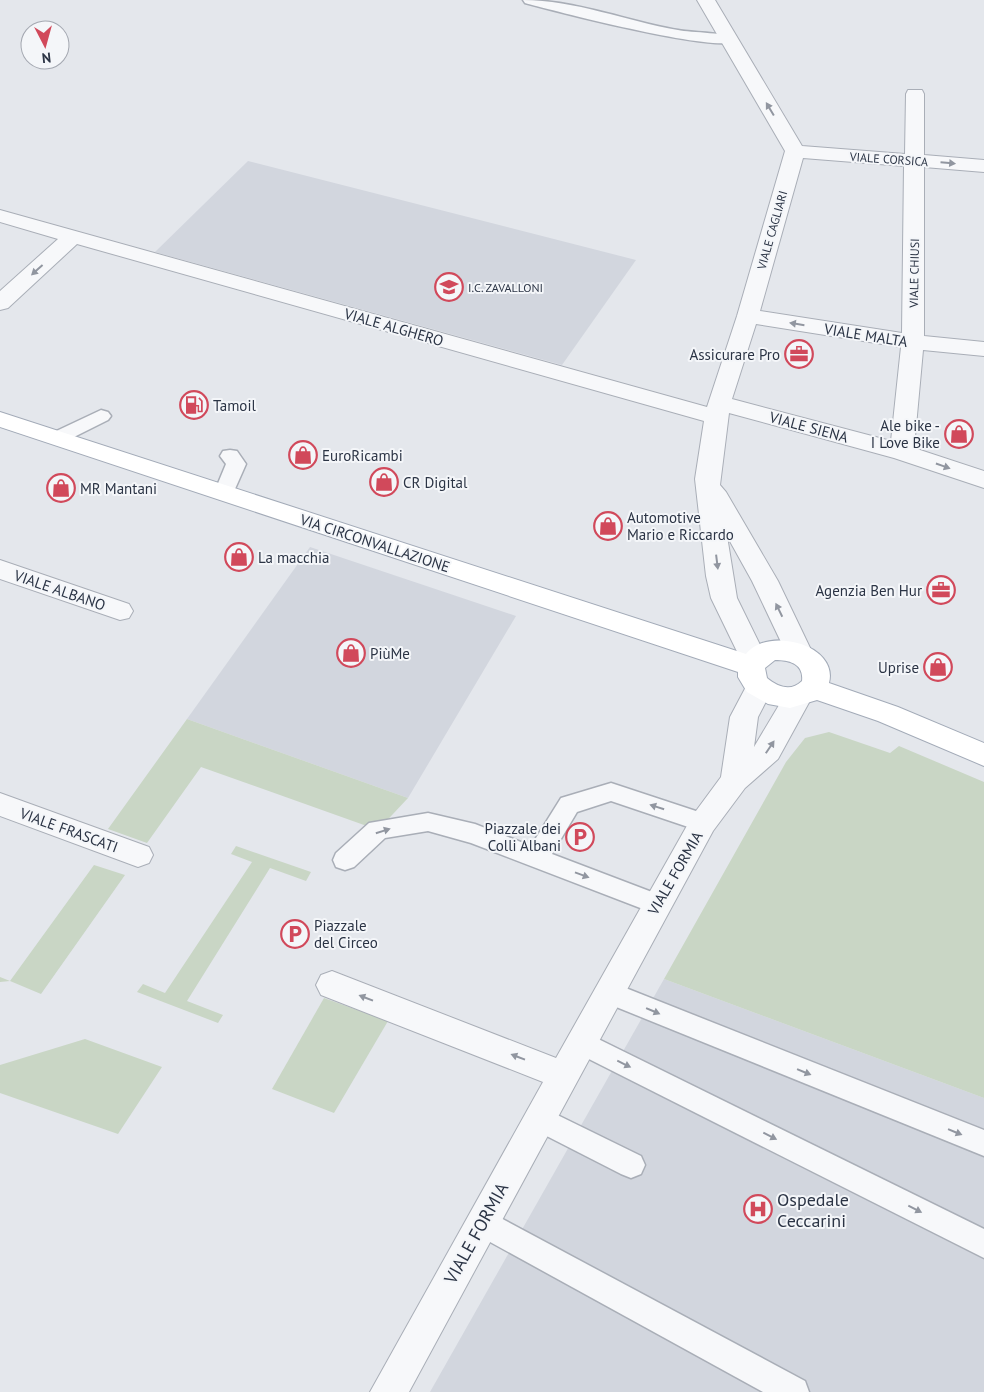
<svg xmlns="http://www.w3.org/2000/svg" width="984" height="1392" font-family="'PT Sans',sans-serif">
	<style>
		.built { fill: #d2d6de }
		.green { fill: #c9d6c5 }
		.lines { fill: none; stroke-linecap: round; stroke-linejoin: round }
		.lane-casing { stroke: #a9aeb7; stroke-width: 3 }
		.street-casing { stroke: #a9aeb7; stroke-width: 2 }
		.primary-casing { stroke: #a3abb8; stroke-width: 2 }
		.lane { fill: #f7f8fa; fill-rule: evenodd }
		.street { fill: #f7f8fa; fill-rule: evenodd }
		.primary { fill: #fff; fill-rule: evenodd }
		.oneway { fill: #9196a0 }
		.labels { text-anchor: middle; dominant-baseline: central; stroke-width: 4; stroke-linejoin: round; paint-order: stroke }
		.far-street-label { font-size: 12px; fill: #2b3445; stroke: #f4f6f9 }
		.far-poi-label { font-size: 12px; fill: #2b3445; stroke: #f4f6f9; text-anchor: start }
		.street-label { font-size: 15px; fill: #2b3445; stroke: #f4f6f9 }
		.poi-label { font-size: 15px; fill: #2b3445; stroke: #f4f6f9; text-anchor: start }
		.near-poi-label { font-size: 18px; fill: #2b3445; stroke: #f4f6f9; text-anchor: start }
		.near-street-label { font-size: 18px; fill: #2b3445; stroke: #f4f6f9 }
	</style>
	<rect width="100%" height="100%" fill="#e4e7ec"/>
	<g class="built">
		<path d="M248 161 464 216 636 260 562 365 155 252Z"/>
		<path d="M310 547 516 616 408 798 187 719Z"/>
		<path d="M664 979 984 1098V1392H430Z"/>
	</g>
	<g class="green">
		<path d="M187 719 408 798 378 830 201 767 147 843 108 829Z"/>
		<path d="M829 732 890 753 899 746 984 782V1098L664 979 786 762 805 738Z"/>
		<path d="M236 846 311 872 306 881 270 868 187 1001 223 1015 218 1023 137 992 143 984 165 993 252 862 231 854Z"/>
		<path d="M94 865 125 875 41 994 10 981 0 982V977L10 981Z"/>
		<path d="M324 998 388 1021 334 1113 272 1089Z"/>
		<path d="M85 1039 162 1067 118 1134 0 1093V1065Z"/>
	</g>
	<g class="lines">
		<defs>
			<g id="lane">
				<path d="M523 0C575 0 626 21 678 30 690 33 731 32 737 40 726 56 551 10 525 3Z"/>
				<path d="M101 410 108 412 111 416 108 420 64 442 57 444 50 442 47 438 50 434Z"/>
				<path d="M230 450 237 451 246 464 231 498 224 500 217 498 214 493 226 464 220 456 223 451Z"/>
				<path d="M611 783 711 816 715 823 711 830 703 832 611 801 577 812 552 854 665 897 668 904 665 911 656 914 471 843 428 831 385 838 354 867 345 870 336 867 333 860 336 853 369 823 428 813 475 824 531 846 561 798Z"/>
				<path d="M608 981 984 1130V1156L599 1000 595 992 599 984Z"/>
				<path d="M580 1030 984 1229V1258L571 1050 567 1042 571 1034Z"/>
				<path d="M539 1106 641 1156 645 1165 641 1174 631 1178 621 1174 529 1127 525 1118 529 1109Z"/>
				<path d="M482 1208 805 1381 809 1392H763L472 1232 468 1222 472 1212Z"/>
			</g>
			<g id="street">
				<path d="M697 0H715L802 146 905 154 906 94 908 90H922L924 94V155L984 160V172L924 167V336L984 342V356L923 350 914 448 984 471V488L894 458 729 413 720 485 726 492 778 581 813 654 810 661 800 664 790 661 752 581 727 536 737 598 767 659 764 666 754 669 744 666 711 598 706 576 695 479 704 421 77 244 8 308 0 310V291L58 239 0 222V210L707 407 737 316 785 151ZM803 158 904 166 902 333 760 311ZM756 324 901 347 891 441 732 399Z"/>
				<path d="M0 560 129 604 133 611 129 618 120 620 0 579Z"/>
				<path d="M759 678 769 681 773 688 758 717 754 747 788 690 798 687 808 690 812 697 778 759 745 788 713 831 409 1392H370L543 1082 321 995 316 985 321 975 332 971 556 1058 693 815 721 777 730 717 749 681Z"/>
				<path d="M0 793 149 847 153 855 149 863 138 867 0 816Z"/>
			</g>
			<path id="primary" d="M0 412 746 654C767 626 839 644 829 683L898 707 984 743V766L878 721 817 700 790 708 768 704 747 692 738 677V672L0 427ZM775 660C790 660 804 664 802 681 791 692 778 687 767 678L765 668Z"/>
		</defs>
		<use href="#lane" class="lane-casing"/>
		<use href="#street" class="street-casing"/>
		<use href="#primary" class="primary-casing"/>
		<use href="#lane" class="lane"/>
		<use href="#street" class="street"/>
		<use href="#primary" class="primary"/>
	</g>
	<defs><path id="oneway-solid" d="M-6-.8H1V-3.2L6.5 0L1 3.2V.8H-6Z" transform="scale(1.25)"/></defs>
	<g class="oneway">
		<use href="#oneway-solid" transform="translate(770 109) rotate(-121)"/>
		<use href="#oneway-solid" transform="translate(948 163) rotate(5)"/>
		<use href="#oneway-solid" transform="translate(37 270) rotate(138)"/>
		<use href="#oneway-solid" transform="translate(797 324) rotate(-171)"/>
		<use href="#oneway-solid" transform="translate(943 466) rotate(19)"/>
		<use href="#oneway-solid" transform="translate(717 562) rotate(83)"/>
		<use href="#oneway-solid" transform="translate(779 610) rotate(-116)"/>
		<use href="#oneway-solid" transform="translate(770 747) rotate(-56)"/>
		<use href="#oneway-solid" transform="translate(657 807) rotate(-162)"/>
		<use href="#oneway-solid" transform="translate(383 831) rotate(-17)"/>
		<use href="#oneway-solid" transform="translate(582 875) rotate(20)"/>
		<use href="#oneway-solid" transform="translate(366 998) rotate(-159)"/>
		<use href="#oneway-solid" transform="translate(653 1011) rotate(23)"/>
		<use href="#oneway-solid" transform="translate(518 1057) rotate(-159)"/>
		<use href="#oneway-solid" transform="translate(624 1064) rotate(26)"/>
		<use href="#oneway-solid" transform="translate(804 1072) rotate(22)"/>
		<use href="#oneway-solid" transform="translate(955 1132) rotate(22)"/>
		<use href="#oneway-solid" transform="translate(770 1136) rotate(27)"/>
		<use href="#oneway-solid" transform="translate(915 1209) rotate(27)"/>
	</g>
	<defs>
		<symbol id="school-ring" viewBox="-11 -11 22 22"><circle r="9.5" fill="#f4f6f9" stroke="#d1495b" stroke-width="1.5"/><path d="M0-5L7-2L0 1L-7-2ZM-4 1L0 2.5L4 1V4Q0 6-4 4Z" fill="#d1495b"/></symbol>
		<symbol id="office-ring" viewBox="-11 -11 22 22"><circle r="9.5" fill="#f4f6f9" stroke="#d1495b" stroke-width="1.5"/><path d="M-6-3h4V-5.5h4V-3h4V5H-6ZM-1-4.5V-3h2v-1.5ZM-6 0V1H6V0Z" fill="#d1495b"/></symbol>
		<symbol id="fuel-ring" viewBox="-11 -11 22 22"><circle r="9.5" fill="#f4f6f9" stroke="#d1495b" stroke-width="1.5"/><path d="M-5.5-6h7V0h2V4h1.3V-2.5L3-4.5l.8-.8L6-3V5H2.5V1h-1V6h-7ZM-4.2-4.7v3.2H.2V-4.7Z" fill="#d1495b"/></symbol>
		<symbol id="shop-ring" viewBox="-11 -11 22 22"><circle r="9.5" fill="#f4f6f9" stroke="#d1495b" stroke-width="1.5"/><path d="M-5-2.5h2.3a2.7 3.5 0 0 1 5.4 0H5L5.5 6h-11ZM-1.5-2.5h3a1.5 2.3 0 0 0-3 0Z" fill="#d1495b"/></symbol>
		<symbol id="parking-ring" viewBox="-11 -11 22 22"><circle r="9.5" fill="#f4f6f9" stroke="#d1495b" stroke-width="1.5"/><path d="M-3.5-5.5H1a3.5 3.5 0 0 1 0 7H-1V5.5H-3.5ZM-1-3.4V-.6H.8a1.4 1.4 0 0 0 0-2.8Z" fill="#d1495b"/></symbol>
		<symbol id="hospital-ring" viewBox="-11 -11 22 22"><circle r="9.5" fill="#f4f6f9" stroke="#d1495b" stroke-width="1.5"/><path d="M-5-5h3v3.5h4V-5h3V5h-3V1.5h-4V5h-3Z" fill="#d1495b"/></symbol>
	</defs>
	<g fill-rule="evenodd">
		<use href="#school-ring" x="433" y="271" width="32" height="32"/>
		<use href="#office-ring" x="783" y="338" width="32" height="32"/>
		<use href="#fuel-ring" x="178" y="389" width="32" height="32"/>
		<use href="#shop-ring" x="943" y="418" width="32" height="32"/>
		<use href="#shop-ring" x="287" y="439" width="32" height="32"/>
		<use href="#shop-ring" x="368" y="466" width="32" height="32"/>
		<use href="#shop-ring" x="45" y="472" width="32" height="32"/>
		<use href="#shop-ring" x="592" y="510" width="32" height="32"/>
		<use href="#shop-ring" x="223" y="541" width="32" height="32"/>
		<use href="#office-ring" x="925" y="574" width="32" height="32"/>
		<use href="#shop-ring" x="335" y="637" width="32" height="32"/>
		<use href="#shop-ring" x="922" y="651" width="32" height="32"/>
		<use href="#parking-ring" x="564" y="821" width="32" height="32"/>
		<use href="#parking-ring" x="279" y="918" width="32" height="32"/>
		<use href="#hospital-ring" x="742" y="1193" width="32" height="32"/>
	</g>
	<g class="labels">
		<g class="far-street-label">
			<text transform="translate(889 159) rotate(4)">VIALE CORSICA</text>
			<text transform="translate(772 230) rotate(-74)">VIALE CAGLIARI</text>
			<text transform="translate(914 273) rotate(-89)">VIALE CHIUSI</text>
		</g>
		<g class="far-poi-label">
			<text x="468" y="287">I.C. ZAVALLONI</text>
		</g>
		<g class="street-label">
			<text transform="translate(394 327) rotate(16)">VIALE ALGHERO</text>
			<text transform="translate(866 335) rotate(9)">VIALE MALTA</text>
			<text transform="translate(809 427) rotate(15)">VIALE SIENA</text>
			<text transform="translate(375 543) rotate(18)">VIA CIRCONVALLAZIONE</text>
			<text transform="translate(60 590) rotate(19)">VIALE ALBANO</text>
			<text transform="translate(69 830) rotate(20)">VIALE FRASCATI</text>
			<text transform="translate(675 873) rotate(-60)">VIALE FORMIA</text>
		</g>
		<g class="poi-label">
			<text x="780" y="354" text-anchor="end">Assicurare Pro</text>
			<text x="213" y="405">Tamoil</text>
			<text x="940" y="425" text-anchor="end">Ale bike -<tspan x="940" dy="17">I Love Bike</tspan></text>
			<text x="322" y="455">EuroRicambi</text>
			<text x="403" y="482">CR Digital</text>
			<text x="80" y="488">MR Mantani</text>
			<text x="627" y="517">Automotive<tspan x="627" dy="17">Mario e Riccardo</tspan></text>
			<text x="258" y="557">La macchia</text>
			<text x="922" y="590" text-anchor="end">Agenzia Ben Hur</text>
			<text x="370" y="653">PiùMe</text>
			<text x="919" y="667" text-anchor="end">Uprise</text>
			<text x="561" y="828" text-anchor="end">Piazzale dei<tspan x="561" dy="17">Colli Albani</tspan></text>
			<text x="314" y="925">Piazzale<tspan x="314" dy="17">del Circeo</tspan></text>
		</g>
		<g class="near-poi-label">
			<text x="777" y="1199">Ospedale<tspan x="777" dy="21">Ceccarini</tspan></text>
		</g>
		<g class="near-street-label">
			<text transform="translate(476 1233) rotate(-61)">VIALE FORMIA</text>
		</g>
	</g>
	<g transform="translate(45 45) rotate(174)"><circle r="24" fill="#f4f6f9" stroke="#a4a8b1"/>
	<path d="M0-4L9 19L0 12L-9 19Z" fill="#d1495b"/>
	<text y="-8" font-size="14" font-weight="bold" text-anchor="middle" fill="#2b3445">N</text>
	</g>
</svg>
